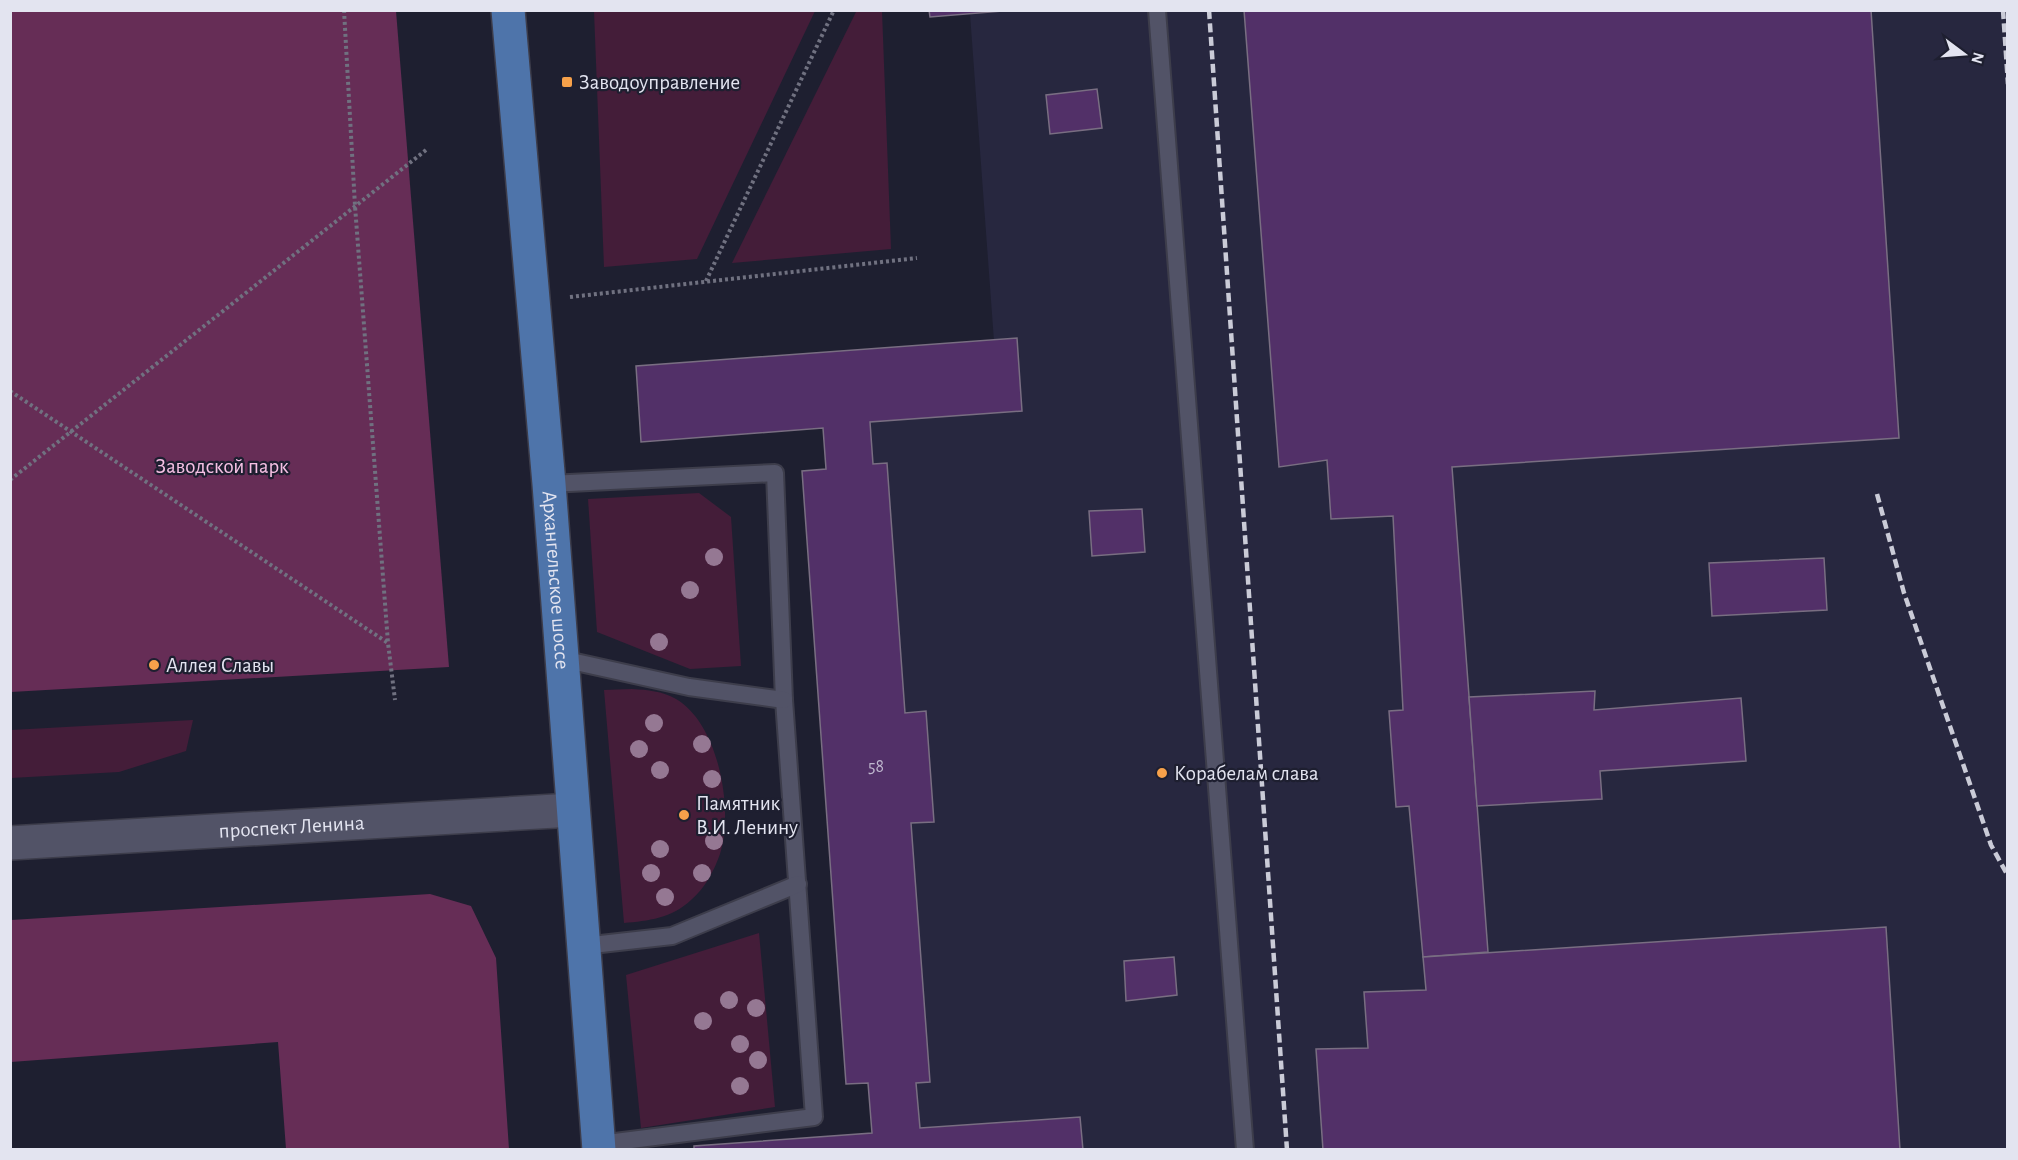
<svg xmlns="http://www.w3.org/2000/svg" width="2018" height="1160" font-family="'Alegreya Sans',sans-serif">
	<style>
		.built { fill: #27273f }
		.green { fill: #441d39 }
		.forest { fill: #662d56 }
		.building { fill: #523068; stroke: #796e82; stroke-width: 1.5 }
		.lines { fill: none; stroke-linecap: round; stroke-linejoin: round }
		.lane-casing { stroke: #3d3d4b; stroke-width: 20 }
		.secondary-casing { stroke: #3d3d4b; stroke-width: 36 }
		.primary-casing { stroke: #3d3d4b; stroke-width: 36 }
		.path { stroke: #707180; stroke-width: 4; stroke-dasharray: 3 3; stroke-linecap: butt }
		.lane { stroke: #525367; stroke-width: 16 }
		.secondary { stroke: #525367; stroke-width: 33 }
		.primary { stroke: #4e74aa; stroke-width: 33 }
		.rail { stroke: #cacbd7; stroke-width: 4.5; stroke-dasharray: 9 4.5; stroke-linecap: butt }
		.tree { fill: #957893 }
		.poi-dot { fill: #f7a14a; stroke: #1e1f30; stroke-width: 2 }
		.labels { text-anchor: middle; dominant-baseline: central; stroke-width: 4.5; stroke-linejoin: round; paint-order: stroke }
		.number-label { font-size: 18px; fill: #bfb7ce }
		.poi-label { font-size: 21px; fill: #e3e4f0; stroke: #1e1f30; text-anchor: start }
		.park-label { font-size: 21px; fill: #f6c0e4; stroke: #1e1f30 }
		.street-label { font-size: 21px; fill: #e3e4f0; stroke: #1e1f30 }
	</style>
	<rect width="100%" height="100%" fill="#1e1f30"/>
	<path class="built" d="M929 11H2007V1149L1083 1150 1080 1117 920 1128 916 1083 930 1082 911 823 933 822 925 711 905 713 887 463 873 464 870 422 1022 411 994 341 970 14 930 17Z"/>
	<g class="green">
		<path d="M857 10 882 11 891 249 732 263Z"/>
		<path d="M594 11H815L697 259 604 267Z"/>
		<path d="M699 493 731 517 741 666 690 669 597 632 588 499Z"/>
		<path d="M632 689C648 690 662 691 676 699 719 724 734 810 720 854 714 871 705 888 691 900 672 918 648 921 624 923L604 690Z"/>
		<path d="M193 720 186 751 119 772 11 778V730Z"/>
		<path d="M759 933 775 1107 641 1128 626 975Z"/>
	</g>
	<g class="forest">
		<path d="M11 10 396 11 449 667 11 692Z"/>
		<path d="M430 894 471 906 496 958 509 1149H286L278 1042 11 1062V920Z"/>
	</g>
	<g class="building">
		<path d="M929 10H1015L930 17Z"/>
		<path d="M1244 10H1871L1899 438 1452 467 1488 952 1423 957 1409 806 1396 807 1389 711 1403 710 1393 516 1331 519 1327 460 1279 467Z"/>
		<path d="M1097 89 1102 128 1050 134 1046 95Z"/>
		<path d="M1017 338 1022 411 870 422 873 464 887 463 905 713 926 711 934 822 911 823 930 1082 916 1083 920 1128 1080 1117 1083 1150H694V1146L872 1133 868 1083 846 1084 802 471 826 469 823 428 641 442 636 366Z"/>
		<path d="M1142 509 1145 552 1092 556 1089 511Z"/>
		<path d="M1824 558 1827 610 1712 616 1709 563Z"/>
		<path d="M1595 691 1594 710 1741 698 1746 761 1600 771 1602 799 1477 806 1469 697Z"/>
		<path d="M1886 927 1900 1150H1323L1316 1049 1368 1048 1364 992 1426 990 1423 957Z"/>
		<path d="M1174 957 1177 995 1126 1001 1124 961Z"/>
	</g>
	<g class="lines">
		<defs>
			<g id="lane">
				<path d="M1157 10 1245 1150"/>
				<path d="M549 484 775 473 784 700 814 1117 599 1144"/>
				<path d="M562 659 689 687 784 700"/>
				<path d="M583 946 672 936 798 884"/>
			</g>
			<g id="secondary">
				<path id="s1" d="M10 843 573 810"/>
			</g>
			<g id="primary">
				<path id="s2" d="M508 10 549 484 599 1150"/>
			</g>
		</defs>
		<use href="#lane" class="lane-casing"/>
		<use href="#secondary" class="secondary-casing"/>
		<use href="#primary" class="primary-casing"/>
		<g class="path">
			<path d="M344 10 355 206 388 643"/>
			<path d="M706 281 834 10"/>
			<path d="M570 297 917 258"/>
			<path d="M10 391 388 643 395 700"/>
			<path d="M10 480 426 150"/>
		</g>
		<use href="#lane" class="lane"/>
		<use href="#secondary" class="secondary"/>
		<use href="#primary" class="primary"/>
		<g class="rail">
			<path d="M1209 10 1287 1150"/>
			<path d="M2003 10 2008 84"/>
			<path d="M1877 494 1904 593 1991 845 2008 876"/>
		</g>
	</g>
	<g class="tree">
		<circle cx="714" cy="557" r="9"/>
		<circle cx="690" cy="590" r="9"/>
		<circle cx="659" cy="642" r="9"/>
		<circle cx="654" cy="723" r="9"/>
		<circle cx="702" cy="744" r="9"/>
		<circle cx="639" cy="749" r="9"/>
		<circle cx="660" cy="770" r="9"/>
		<circle cx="712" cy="779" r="9"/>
		<circle cx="714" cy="841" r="9"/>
		<circle cx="660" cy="849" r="9"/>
		<circle cx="651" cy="873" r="9"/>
		<circle cx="702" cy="873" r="9"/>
		<circle cx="665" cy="897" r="9"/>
		<circle cx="729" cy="1000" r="9"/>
		<circle cx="756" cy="1008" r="9"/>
		<circle cx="703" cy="1021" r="9"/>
		<circle cx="740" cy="1044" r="9"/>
		<circle cx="758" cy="1060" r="9"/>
		<circle cx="740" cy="1086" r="9"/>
	</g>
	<g class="poi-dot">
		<rect x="561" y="76" width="12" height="12" rx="3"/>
		<circle cx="154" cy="665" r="6"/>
		<circle cx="1162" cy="773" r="6"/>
		<circle cx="684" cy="815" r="6"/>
	</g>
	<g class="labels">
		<g class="number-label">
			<text x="876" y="767">58</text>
		</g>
		<g class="poi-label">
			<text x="579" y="82">Заводоуправление</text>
			<text x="166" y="665">Аллея Славы</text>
			<text x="1174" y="773">Корабелам слава</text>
			<text x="696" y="803">Памятник<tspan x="696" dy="24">В.И. Ленину</tspan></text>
		</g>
		<g class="park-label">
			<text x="222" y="466">Заводской парк</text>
		</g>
		<g class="street-label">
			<text stroke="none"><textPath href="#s2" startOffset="572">Архангельское шоссе</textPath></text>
			<text stroke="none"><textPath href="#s1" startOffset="282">проспект Ленина</textPath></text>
		</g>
	</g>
	<rect width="2018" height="1160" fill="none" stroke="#e3e4f0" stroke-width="24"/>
	<g transform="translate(1964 54) rotate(106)" stroke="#1e1f30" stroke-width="4.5" paint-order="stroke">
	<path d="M0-4.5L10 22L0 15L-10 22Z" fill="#e3e4f0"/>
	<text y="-9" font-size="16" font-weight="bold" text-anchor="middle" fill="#e3e4f0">N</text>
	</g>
</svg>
